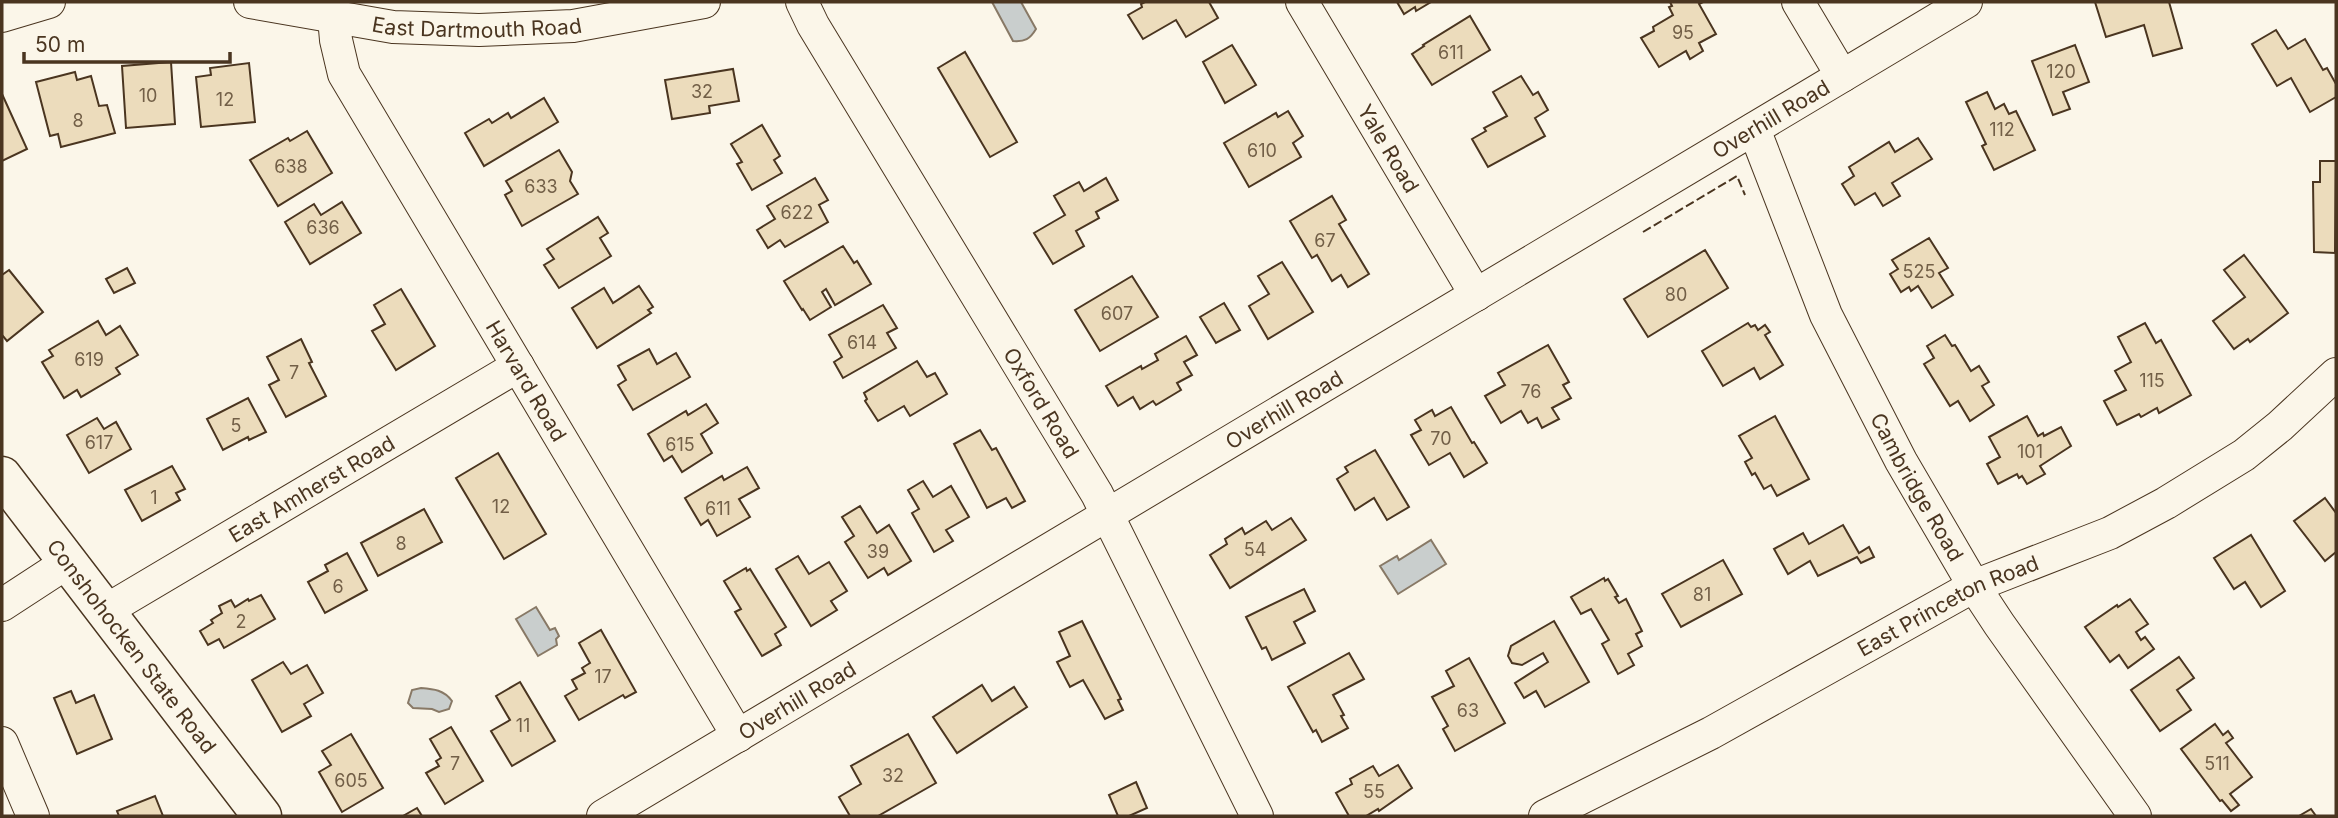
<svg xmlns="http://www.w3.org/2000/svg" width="2338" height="818" font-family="Inter,sans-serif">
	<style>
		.water { fill: #c9cecd; stroke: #887966; stroke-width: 2 }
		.building { fill: #ecdcbc; stroke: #4a3520; stroke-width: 2 }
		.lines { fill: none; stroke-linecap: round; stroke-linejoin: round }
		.minor-casing { stroke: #4a3520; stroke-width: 34 }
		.major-casing { stroke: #4a3520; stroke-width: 41 }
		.minor { stroke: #fbf6e9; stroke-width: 32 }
		.major { stroke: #fbf6e9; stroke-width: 38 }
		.fence { stroke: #4a3520; stroke-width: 2; stroke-dasharray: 9 3.5; stroke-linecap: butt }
		.labels { text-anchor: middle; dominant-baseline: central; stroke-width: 5; stroke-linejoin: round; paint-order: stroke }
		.number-label { font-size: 18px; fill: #725f47 }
		.street-label { font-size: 21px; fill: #4a3520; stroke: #fbf6e9 }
	</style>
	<rect width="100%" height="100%" fill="#fbf6e9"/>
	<g class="water">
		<path d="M992 2H1021L1036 29C1030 39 1025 42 1013 41Z"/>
		<path d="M1431 540 1446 564 1398 594 1380 566 1397 556 1399 560Z"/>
		<path d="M536 607 550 630 555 628 559 636 556 639 557 645 538 656 516 619Z"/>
		<path d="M421 688C434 689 444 690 452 701L449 709 439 712 432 709 413 708 408 703 412 690Z"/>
	</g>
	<g class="building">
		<path d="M1145 2H1209L1218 18 1186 37 1176 20 1143 39 1128 15 1142 7 1141 4Z"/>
		<path d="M1397 2H1431L1416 11 1415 7 1404 14Z"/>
		<path d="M1670 2H1703L1699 4 1716 34 1699 43 1703 51 1690 59 1686 51 1659 67 1641 38 1654 31 1653 27 1673 15 1669 7 1672 6Z"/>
		<path d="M2095 2H2169L2182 48 2153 56 2144 25 2106 37Z"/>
		<path d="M1470 16 1490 50 1432 85 1412 54 1424 46 1423 45Z"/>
		<path d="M2276 30 2288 49 2305 39 2323 70 2327 68 2336 84V97L2310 112 2291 78 2277 86 2252 44Z"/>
		<path d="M1232 45 1256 85 1225 103 1203 62Z"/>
		<path d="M2075 45 2089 82 2063 92 2070 109 2053 115 2032 61Z"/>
		<path d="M965 52 1017 142 990 157 938 68Z"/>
		<path d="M171 62 175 124 126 128 122 66Z"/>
		<path d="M249 63 255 122 201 127 196 77 211 75 210 68Z"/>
		<path d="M733 69 739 101 709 106 710 113 672 119 665 80Z"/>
		<path d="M75 72 77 80 91 76 99 106 107 105 115 133 61 147 58 134 50 136 36 82Z"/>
		<path d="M1521 76 1533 95 1538 92 1548 110 1535 118 1545 136 1488 167 1472 139 1486 131 1484 128 1507 116 1493 92Z"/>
		<path d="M1987 92 1995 109 2004 104 2009 114 2016 111 2035 150 1994 170 1982 146 1986 144 1966 102Z"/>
		<path d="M2 94 27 149 2 161Z"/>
		<path d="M544 98 558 122 484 166 465 133 489 119 492 123 508 113 511 118Z"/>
		<path d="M1288 111 1303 136 1293 143 1301 157 1249 187 1224 143 1276 113 1278 117Z"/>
		<path d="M762 125 780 156 774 160 782 173 752 190 737 164 742 162 731 144Z"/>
		<path d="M307 131 332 173 278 206 250 160 288 138 290 141Z"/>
		<path d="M1918 138 1932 159 1892 183 1900 196 1883 206 1875 193 1855 205 1842 184 1854 176 1849 167 1889 142 1895 152Z"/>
		<path d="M559 150 572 172 570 181 578 194 522 226 505 195 512 191 506 181Z"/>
		<path d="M2320 161H2336L2335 253 2314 252 2313 182H2320Z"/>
		<path d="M815 178 828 200 819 205 828 222 785 247 780 240 768 248 757 230 775 219 767 206Z"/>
		<path d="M1106 178 1118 200 1096 212 1099 218 1076 231 1084 246 1053 264 1034 233 1065 215 1054 196 1079 182 1084 191Z"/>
		<path d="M1332 196 1346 220 1339 224 1369 274 1348 287 1341 275 1332 281 1317 255 1312 258 1290 221Z"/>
		<path d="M342 202 361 233 310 264 285 222 314 204 321 215Z"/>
		<path d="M598 217 608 233 600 238 611 256 559 288 544 265 554 259 547 249Z"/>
		<path d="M1929 238 1948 268 1939 273 1953 295 1932 308 1918 286 1911 291 1909 287 1901 292 1890 274 1898 269 1892 260Z"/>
		<path d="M843 246 854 263 857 261 871 284 835 305 826 289 822 292 831 307 810 320 803 309 802 310 784 281Z"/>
		<path d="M1705 250 1728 288 1648 337 1624 299Z"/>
		<path d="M2244 255 2288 313 2250 342 2248 339 2234 349 2213 321 2245 297 2224 270Z"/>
		<path d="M1282 262 1313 312 1268 339 1249 306 1269 294 1258 276Z"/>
		<path d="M127 268 135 283 114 293 106 279Z"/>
		<path d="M9 270 43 312 7 341 2 335V275Z"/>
		<path d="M1132 276 1158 317 1100 351 1075 310Z"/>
		<path d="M639 286 653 307 648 310 651 313 597 348 572 308 604 288 613 303Z"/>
		<path d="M401 289 435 346 396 370 372 331 385 324 374 305Z"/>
		<path d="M1224 303 1240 330 1216 343 1200 317Z"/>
		<path d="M883 305 897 328 887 333 896 348 843 378 834 362 842 357 829 335Z"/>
		<path d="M98 321 106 335 120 326 138 355 116 368 120 374 81 397 77 390 64 398 42 362 53 356 49 350Z"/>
		<path d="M1748 323 1751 327 1755 325 1758 330 1765 325 1770 332 1765 335 1783 365 1760 379 1754 368 1723 386 1702 351Z"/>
		<path d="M2145 323 2156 343 2161 340 2191 395 2159 413 2157 408 2141 417 2139 414 2117 425 2104 401 2126 390 2115 371 2131 362 2118 337Z"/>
		<path d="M1945 335 1952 346 1955 345 1971 371 1979 366 1989 382 1982 386 1994 405 1970 421 1958 401 1950 406 1924 364 1934 358 1927 346Z"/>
		<path d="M1186 336 1197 355 1184 362 1192 375 1177 383 1181 390 1156 405 1153 401 1140 409 1133 397 1118 406 1106 386 1141 366 1142 369 1158 360 1155 354Z"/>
		<path d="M301 339 312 362 309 363 326 396 286 417 269 385 279 380 267 357Z"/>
		<path d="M1548 345 1569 382 1563 385 1571 398 1552 408 1559 419 1542 428 1537 418 1528 423 1521 411 1501 423 1485 396 1505 385 1498 373Z"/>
		<path d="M649 349 657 364 676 353 690 377 633 410 618 385 626 380 618 366Z"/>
		<path d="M917 361 927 377 935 373 947 394 910 416 904 406 878 421 865 401 867 399 864 393Z"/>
		<path d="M248 398 266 432 249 440 248 437 223 450 207 419Z"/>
		<path d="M706 404 718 423 701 434 712 453 682 472 672 456 664 461 648 434 686 411 688 415Z"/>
		<path d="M1451 407 1472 443 1474 442 1487 463 1464 477 1450 453 1429 465 1411 435 1421 430 1415 420 1432 410 1435 416Z"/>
		<path d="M1775 416 1809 479 1777 496 1771 485 1764 489 1755 473 1752 475 1745 462 1752 458 1739 436Z"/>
		<path d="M2027 416 2038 436 2043 433 2044 436 2061 427 2071 446 2040 466 2045 474 2027 484 2022 476 2019 478 2017 474 1998 484 1987 464 2000 457 1989 437Z"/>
		<path d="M97 418 104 429 116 422 131 449 89 473 67 435Z"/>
		<path d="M980 430 992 450 996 448 1025 501 1012 508 1006 498 987 508 954 444Z"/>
		<path d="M1375 450 1409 507 1387 520 1374 498 1355 510 1337 479 1348 472 1345 467Z"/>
		<path d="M498 453 546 534 504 559 456 478Z"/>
		<path d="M172 466 185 489 176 493 180 500 142 521 125 490Z"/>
		<path d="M747 467 759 488 739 499 750 517 717 536 708 520 701 525 685 498 722 476 724 480Z"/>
		<path d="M923 481 933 497 951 486 969 517 946 530 953 541 934 552 912 513 919 509 908 490Z"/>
		<path d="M2325 498 2336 513V552L2325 561 2294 521Z"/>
		<path d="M860 506 877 533 889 525 911 561 888 575 884 568 868 578 845 542 854 536 842 517Z"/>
		<path d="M424 509 442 542 378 576 361 543Z"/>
		<path d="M1291 518 1306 540 1230 588 1210 555 1227 544 1225 539 1242 528 1245 534 1266 521 1272 530Z"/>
		<path d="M1843 525 1859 553 1869 547 1874 557 1861 563 1857 557 1818 576 1810 561 1788 574 1774 549 1803 533 1809 544Z"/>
		<path d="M2251 535 2285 591 2261 607 2245 582 2234 589 2214 558Z"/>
		<path d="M347 553 367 590 325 613 308 582 328 571 325 565Z"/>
		<path d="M798 556 809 574 829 562 847 591 831 601 837 610 811 626 776 569Z"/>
		<path d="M1723 560 1742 594 1681 627 1662 594Z"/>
		<path d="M746 568 747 571 750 569 786 627 775 634 781 645 762 656 735 612 741 609 724 581Z"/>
		<path d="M1604 578 1605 581 1608 579 1618 596 1615 597 1619 603 1626 599 1642 631 1636 634 1642 646 1628 654 1634 665 1618 674 1602 644 1609 640 1591 609 1581 614 1571 597Z"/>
		<path d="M1304 589 1315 611 1294 622 1305 643 1272 660 1266 647 1262 649 1246 617Z"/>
		<path d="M261 595 275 619 224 648 219 639 208 645 200 631 213 623 211 620 222 613 219 606 231 600 235 607 248 599 249 601Z"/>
		<path d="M2130 599 2148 624 2136 632 2141 640 2145 637 2154 649 2128 668 2119 655 2110 662 2085 627 2117 605 2118 607Z"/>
		<path d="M1082 621 1121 699 1118 700 1123 710 1105 719 1083 680 1070 687 1057 662 1070 656 1059 632Z"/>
		<path d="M1554 621 1589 682 1545 707 1536 691 1524 698 1515 683 1548 662 1543 653 1522 665 1512 663 1508 656 1511 646Z"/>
		<path d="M601 630 636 692 625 698 623 695 579 720 565 696 577 689 572 680 585 673 582 668 590 663 579 643Z"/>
		<path d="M1349 653 1364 679 1333 695 1344 715 1341 716 1348 728 1322 742 1316 730 1313 732 1288 687Z"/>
		<path d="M2179 657 2194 678 2177 690 2191 710 2160 731 2131 690Z"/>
		<path d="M1469 658 1505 723 1455 751 1443 729 1448 726 1432 697 1454 686 1446 671Z"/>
		<path d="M283 662 291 674 307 665 323 693 304 704 311 716 282 732 252 680Z"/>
		<path d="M520 682 555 741 512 766 491 731 510 720 496 696Z"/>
		<path d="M982 685 992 701 1014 687 1027 707 957 753 933 717Z"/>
		<path d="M71 691 76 703 94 695 112 739 77 754 54 698Z"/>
		<path d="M2215 724 2223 735 2228 731 2233 738 2226 743 2252 777 2230 794 2239 805 2231 811 2222 800 2220 801 2181 749Z"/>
		<path d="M451 727 483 781 445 804 426 773 439 766 436 761 441 758 430 739Z"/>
		<path d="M351 734 383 788 342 812 319 772 331 765 322 751Z"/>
		<path d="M908 734 936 783 878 816H850L839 797 861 784 851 766Z"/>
		<path d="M1398 765 1412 788 1379 811 1378 809 1366 816H1349L1336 793 1352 784 1350 779 1373 766 1379 776Z"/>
		<path d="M1136 782 1147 808 1129 816H1118L1109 795Z"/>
		<path d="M155 796 163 816H119L117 811Z"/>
		<path d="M417 808 422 816H403Z"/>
		<path d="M2311 809 2316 816H2299Z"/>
	</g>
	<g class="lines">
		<defs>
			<g id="minor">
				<path id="s1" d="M250 2 393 27 479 30 573 26 704 2"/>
				<path id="s2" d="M802 2 813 25 1097 494 1257 816"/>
				<path id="s3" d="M1302 2 1476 295"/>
				<path d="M1798 2 1842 76"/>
				<path d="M2 16 49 2"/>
				<path id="s4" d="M334 17 336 40 344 74 738 736"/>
				<path id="s5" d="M1754 129 1826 315 1901 461 1974 586 1999 624 2135 816"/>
				<path d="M2 605 68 562"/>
				<path id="s6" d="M105 611 518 366"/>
				<path d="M2 743 33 816"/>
				<path id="s7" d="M603 816 1966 2"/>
				<path id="s8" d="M1545 816 1711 733 1974 586 2110 533 2166 503 2244 455 2280 426 2336 374"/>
			</g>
			<g id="major">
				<path id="s9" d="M2 476 262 816"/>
			</g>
		</defs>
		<use href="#minor" class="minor-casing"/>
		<use href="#major" class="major-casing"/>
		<use href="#minor" class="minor"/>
		<use href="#major" class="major"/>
		<path class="fence" d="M1643 232 1737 176 1745 195"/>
	</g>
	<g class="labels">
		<g class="number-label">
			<text x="1683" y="32">95</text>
			<text x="1451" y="52">611</text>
			<text x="2061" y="71">120</text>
			<text x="702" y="91">32</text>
			<text x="148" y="95">10</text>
			<text x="225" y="99">12</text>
			<text x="78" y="120">8</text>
			<text x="2002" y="129">112</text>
			<text x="1262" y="150">610</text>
			<text x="291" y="166">638</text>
			<text x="541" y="186">633</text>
			<text x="797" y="212">622</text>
			<text x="323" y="227">636</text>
			<text x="1325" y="240">67</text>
			<text x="1919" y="271">525</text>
			<text x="1676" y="294">80</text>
			<text x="1117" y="313">607</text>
			<text x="862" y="342">614</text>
			<text x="89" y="359">619</text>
			<text x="294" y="372">7</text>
			<text x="2152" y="380">115</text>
			<text x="1531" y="391">76</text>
			<text x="236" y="425">5</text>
			<text x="1441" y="438">70</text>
			<text x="99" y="442">617</text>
			<text x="680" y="444">615</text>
			<text x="2030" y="451">101</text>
			<text x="154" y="497">1</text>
			<text x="501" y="506">12</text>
			<text x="718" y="508">611</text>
			<text x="401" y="543">8</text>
			<text x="1255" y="549">54</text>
			<text x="878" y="551">39</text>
			<text x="338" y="586">6</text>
			<text x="1702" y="594">81</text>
			<text x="241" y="621">2</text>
			<text x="603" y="676">17</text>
			<text x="1468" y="710">63</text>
			<text x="523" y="725">11</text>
			<text x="455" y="763">7</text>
			<text x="2217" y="763">511</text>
			<text x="893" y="775">32</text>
			<text x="351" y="780">605</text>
			<text x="1374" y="791">55</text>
		</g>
		<g class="street-label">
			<text stroke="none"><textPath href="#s1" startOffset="229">East Dartmouth Road</textPath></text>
			<text stroke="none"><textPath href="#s7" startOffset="1360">Overhill Road</textPath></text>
			<text stroke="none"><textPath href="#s3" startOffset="170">Yale Road</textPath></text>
			<text stroke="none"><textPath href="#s4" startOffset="415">Harvard Road</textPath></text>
			<text stroke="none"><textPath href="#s2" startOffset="467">Oxford Road</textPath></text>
			<text stroke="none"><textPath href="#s7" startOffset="793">Overhill Road</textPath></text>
			<text stroke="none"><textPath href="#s5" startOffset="394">Cambridge Road</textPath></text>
			<text stroke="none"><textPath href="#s6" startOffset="240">East Amherst Road</textPath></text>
			<text stroke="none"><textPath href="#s8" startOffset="455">East Princeton Road</textPath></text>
			<text stroke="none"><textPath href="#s9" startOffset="214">Conshohocken State Road</textPath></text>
			<text stroke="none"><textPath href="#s7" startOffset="226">Overhill Road</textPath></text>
		</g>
	</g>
	<rect width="2338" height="818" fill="none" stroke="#4a3520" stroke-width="7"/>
	<path d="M24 52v10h206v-10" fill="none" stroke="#4a3520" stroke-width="3.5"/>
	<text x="35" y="52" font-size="21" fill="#4a3520" stroke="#fbf6e9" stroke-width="5" paint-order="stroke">50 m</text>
</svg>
